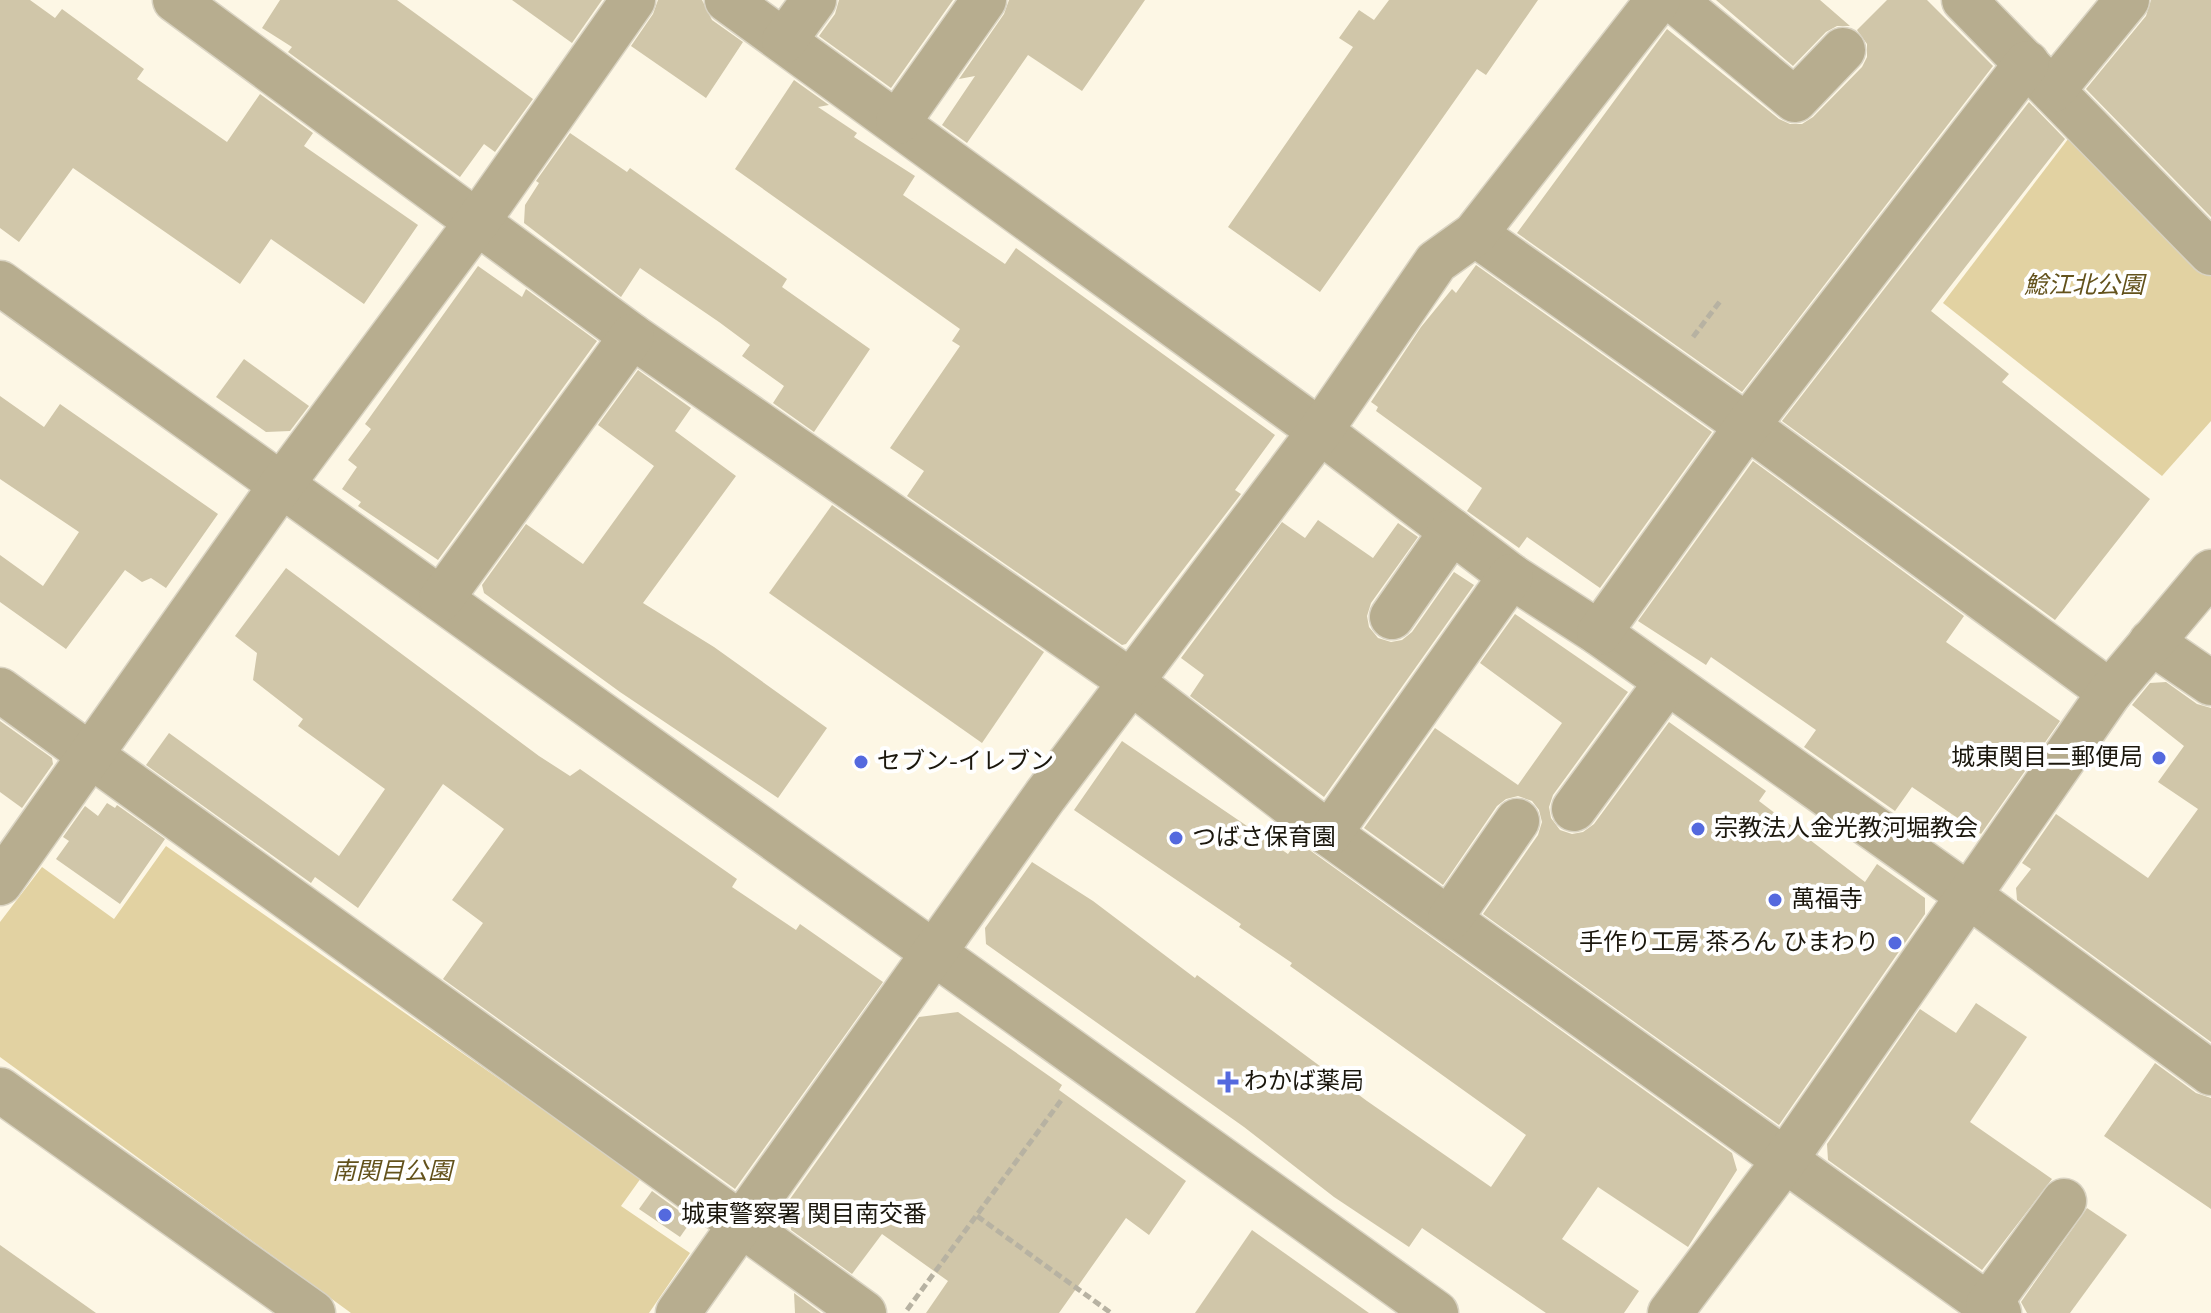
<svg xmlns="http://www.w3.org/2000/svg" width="2211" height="1313" font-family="Spectral,'Noto Sans JP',serif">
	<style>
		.green { fill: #e2d2a2 }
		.building { fill: #d0c6a9 }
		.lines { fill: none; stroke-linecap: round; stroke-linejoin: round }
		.minor-casing { stroke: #d9d3c2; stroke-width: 47 }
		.path { stroke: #b7b2a2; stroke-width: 5; stroke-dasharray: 8 4; stroke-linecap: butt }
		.minor { stroke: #b7ad8f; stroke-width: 44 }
		.poi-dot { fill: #5469de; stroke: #fff; stroke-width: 3 }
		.labels { text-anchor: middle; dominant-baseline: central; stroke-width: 8; stroke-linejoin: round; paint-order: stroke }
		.park-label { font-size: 24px; font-style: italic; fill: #63521c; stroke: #fff }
		.poi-label { font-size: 24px; fill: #1b170d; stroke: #fff; text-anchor: start }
	</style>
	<rect width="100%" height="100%" fill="#fdf7e5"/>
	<g class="green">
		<path d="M2075 130 2211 274V421L2162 476 1943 303Z"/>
		<path d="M166 846 641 1178 621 1206 690 1253 649 1313H351L0 1057V922L42 867 114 919Z"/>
	</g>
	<g class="building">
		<path d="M0 0H30L55 18 62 9 144 69 137 79 227 142 260 94 313 133 304 146 418 225 364 304 271 239 240 284 73 168 19 242 0 228Z"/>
		<path d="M280 0H397L533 99 495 152 484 144 460 177 288 52 292 47 262 28Z"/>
		<path d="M512 0H602L572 43Z"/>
		<path d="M658 0H702L712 20 743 42 706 98 631 46 653 14Z"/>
		<path d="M839 0H953L891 88 819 36 835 14Z"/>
		<path d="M1009 0H1145L1082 91 1028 55 967 143 942 125 975 76 959 79 1004 14Z"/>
		<path d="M1389 0H1538L1486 75 1477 69 1320 292 1228 227 1353 47 1339 38 1359 10 1374 20Z"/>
		<path d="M1716 0H1820L1850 26H1837L1826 32 1793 66Z"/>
		<path d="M1887 0H1927L1993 66 1742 392 1517 233 1667 29 1779 119 1790 124H1802L1813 117 1862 67 1867 57V44L1857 30Z"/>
		<path d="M2151 0H2211V217L2086 89 2146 16Z"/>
		<path d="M794 80 829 105 818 107 857 133 854 137 915 176 903 195 1005 264 1016 248 1275 435 1235 490 1241 494 1126 644 1122 645 907 496 924 471 890 448 960 346 952 341 960 329 735 169Z"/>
		<path d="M2029 102 2065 139 1931 311 2009 374 2002 382 2150 499 2055 620 1782 421Z"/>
		<path d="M570 133 627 172 630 168 787 279 782 287 870 349 814 432 773 403 784 386 742 356 750 345 719 322 640 268 621 297 524 223 525 205 539 183 536 181Z"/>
		<path d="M1476 265 1712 432 1600 588 1527 537 1519 548 1467 511 1482 488 1376 411 1378 407 1371 402 1421 327 1452 289 1456 293Z"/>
		<path d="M478 266 522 297 526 289 597 341 438 560 358 506 361 502 342 489 357 467 348 460 371 429 365 424Z"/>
		<path d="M244 359 309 406 290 431 266 432 216 397Z"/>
		<path d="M638 370 691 408 675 431 736 476 643 603 714 647 827 728 778 798 620 692 484 593 482 585 526 524 583 564 654 466 598 425Z"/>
		<path d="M0 396 44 427 60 404 218 514 166 588 151 578 142 582 125 570 66 649 0 602V555L43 586 79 532 0 479Z"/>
		<path d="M1753 461 1964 616 1946 642 2060 721 1981 834 1912 787 1895 811 1804 747 1816 730 1711 657 1706 665 1638 621Z"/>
		<path d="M832 505 1044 652 982 743 769 593Z"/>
		<path d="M1318 520 1373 558 1398 523 1418 537 1371 603 1367 616 1369 627 1378 638 1391 642 1402 640 1412 632 1454 572 1474 585 1324 797 1190 696 1204 675 1181 658 1282 522 1305 538Z"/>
		<path d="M286 568 539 756 570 776 580 769 737 879 732 887 796 930 800 924 883 982 735 1189 443 979 483 923 452 900 504 829 443 784 358 908 315 877 311 883 146 765 169 733 339 856 385 789 298 726 303 719 253 680 257 653 235 636Z"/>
		<path d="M1515 614 1628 692 1553 795 1549 807 1551 818 1560 830 1572 834 1583 832 1594 824 1669 722 1766 791 1759 801 1865 882 1877 864 1925 898V914L1779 1125 1483 914 1538 835 1542 822 1539 810 1532 801 1518 796 1506 799 1497 806 1443 885 1364 828 1435 728 1518 785 1562 723 1480 663Z"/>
		<path d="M2166 682 2197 704 2211 708V1042L2017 900 2016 888 2031 869 2022 863 2056 814 2148 878 2198 809 2158 782 2184 746 2132 705 2150 683Z"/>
		<path d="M0 721 52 758 53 764 22 808 0 792Z"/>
		<path d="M1122 741 1288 854 1297 841 1732 1153 1737 1170 1688 1247 1598 1187 1562 1239 1639 1291 1624 1313H1546L1422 1228 1409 1247 1334 1197 1244 1127 986 944 985 928 1032 862 1093 901 1195 978 1197 975 1367 1101 1491 1187 1526 1135 1290 966 1292 963 1239 927 1241 924 1074 810Z"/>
		<path d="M107 803 115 808 117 805 165 839 120 904 56 859 69 841 63 837 85 806 98 816Z"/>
		<path d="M1976 1003 2027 1037 1970 1122 2052 1179 1982 1270 1828 1160 1827 1144 1920 1009 1956 1033Z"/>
		<path d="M958 1012 1062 1085 1059 1090 1186 1181 1149 1235 1126 1218 1059 1313H926L948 1281 882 1234 852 1274 791 1230 790 1199 919 1017Z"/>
		<path d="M2155 1063 2196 1093 2211 1098V1209L2104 1136Z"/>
		<path d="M652 1191 692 1220 680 1237 639 1209Z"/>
		<path d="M2087 1208 2127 1235 2070 1313H2027L2021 1302Z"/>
		<path d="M1252 1230 1369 1313H1195Z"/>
		<path d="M0 1245 96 1313H0Z"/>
		<path d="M794 1293 821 1313H795Z"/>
	</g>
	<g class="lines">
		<defs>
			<g id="minor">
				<path d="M175 0 632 336 1130 681 1329 834 1999 1313"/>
				<path d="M727 0 1320 431 1511 576 1599 633 1968 895 2211 1073"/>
				<path d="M1674 0 1795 100 1843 50"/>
				<path d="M1964 0 2211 253"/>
				<path d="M784 41 814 0"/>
				<path d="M2053 90 2127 0"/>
				<path d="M898 122 984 0"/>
				<path d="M1475 234 1747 426 2110 692"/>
				<path d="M0 283 1436 1313"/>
				<path d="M441 599 632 336"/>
				<path d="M1392 617 1452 531"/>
				<path d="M1599 633 1747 426 2027 63"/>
				<path d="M2151 642 2211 683"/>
				<path d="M0 690 864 1313"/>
				<path d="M1574 809 1667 682"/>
				<path d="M1329 834 1511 576"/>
				<path d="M0 883 282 484 477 222 633 0"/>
				<path d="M1450 918 1517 821"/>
				<path d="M0 1090 313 1313"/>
				<path d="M1988 1305 2064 1201"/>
				<path d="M678 1313 1045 796 1320 431 1436 262 1475 234 1658 0"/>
				<path d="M1670 1313 1785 1160 2110 692 2211 572"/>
			</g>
		</defs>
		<use href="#minor" class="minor-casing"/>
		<g class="path">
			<path d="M1693 337 1721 300"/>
			<path d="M977 1216 1111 1313"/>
			<path d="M907 1310 1062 1099"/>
		</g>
		<use href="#minor" class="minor"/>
	</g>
	<g class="poi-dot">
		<circle cx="2159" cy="758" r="8"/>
		<circle cx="861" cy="762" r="8"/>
		<circle cx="1698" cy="829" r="8"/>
		<circle cx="1176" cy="838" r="8"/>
		<circle cx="1775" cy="900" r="8"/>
		<circle cx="1895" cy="943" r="8"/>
		<path d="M1224 1070h8v8h8v8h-8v8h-8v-8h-8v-8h8z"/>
		<circle cx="665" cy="1215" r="8"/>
	</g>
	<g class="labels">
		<g class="park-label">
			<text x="2084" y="286">鯰江北公園</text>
			<text x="392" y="1172">南関目公園</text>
		</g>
		<g class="poi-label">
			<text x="2143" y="758" text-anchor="end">城東関目二郵便局</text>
			<text x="877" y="762">セブン-イレブン</text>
			<text x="1714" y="829">宗教法人金光教河堀教会</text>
			<text x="1192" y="838">つばさ保育園</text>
			<text x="1791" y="900">萬福寺</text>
			<text x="1879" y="943" text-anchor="end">手作り工房 茶ろん ひまわり</text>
			<text x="1244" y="1082">わかば薬局</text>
			<text x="681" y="1215">城東警察署 関目南交番</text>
		</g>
	</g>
</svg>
